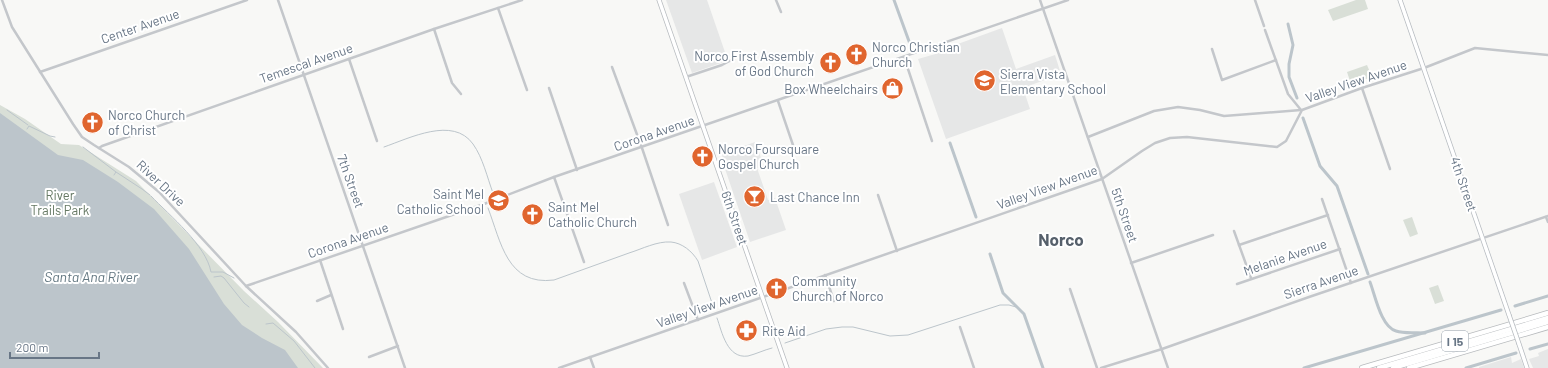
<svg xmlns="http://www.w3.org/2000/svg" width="1548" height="368" font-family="Barlow,sans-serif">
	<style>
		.built { fill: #e6e7e7 }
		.green { fill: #d9dfd7 }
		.water { fill: #bcc5cb }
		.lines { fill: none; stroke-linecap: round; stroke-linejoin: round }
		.stream { stroke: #bcc5cb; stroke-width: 1 }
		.canal { stroke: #bcc5cb; stroke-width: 3 }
		.secondary-casing { stroke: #b6bbc0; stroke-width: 5 }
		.primary-casing { stroke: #b7bbbf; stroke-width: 5 }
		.highway-casing { stroke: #b7babd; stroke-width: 6 }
		.street { stroke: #c4c7cb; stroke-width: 2.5 }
		.secondary { stroke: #fff; stroke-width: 3.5 }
		.primary { stroke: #fff; stroke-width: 3.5 }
		.highway { stroke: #fff; stroke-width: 4.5 }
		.secondary-bridge-casing { stroke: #b6bbc0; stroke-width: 5; stroke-linecap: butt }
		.secondary-bridge { stroke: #fff; stroke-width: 3.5 }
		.labels { text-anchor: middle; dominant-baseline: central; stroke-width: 4; stroke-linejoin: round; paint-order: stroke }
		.shield { fill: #fff; stroke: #959faa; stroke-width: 1 }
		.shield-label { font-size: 12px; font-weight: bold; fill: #687686 }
		.street-label { font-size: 13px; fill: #687686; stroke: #fff }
		.poi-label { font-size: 13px; fill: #687686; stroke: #fff; text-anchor: start }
		.park-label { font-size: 13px; fill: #657863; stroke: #fff }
		.water-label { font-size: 14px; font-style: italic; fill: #637781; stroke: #fff }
		.district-label { font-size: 17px; font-weight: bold; fill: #56606b; stroke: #fff }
	</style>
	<rect width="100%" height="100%" fill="#f8f8f6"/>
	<g class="built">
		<path d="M666 0H707L727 58 721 63 692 73Z"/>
		<path d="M1002 28 1016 69 1055 55 1061 74 1023 88 1030 109 946 139 918 59 953 49 955 45Z"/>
		<path d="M755 142 764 166 757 168 768 200 775 198 786 230 750 242 724 166 722 154Z"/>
		<path d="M714 182 737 247 702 260 679 194Z"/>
		<path d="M1548 349V368H1533L1529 359 1539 356 1538 353Z"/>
		<path d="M1511 357 1512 363 1521 359 1524 368H1479V367Z"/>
	</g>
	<g class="green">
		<path d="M1356 0H1365L1368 9 1333 21 1328 10Z"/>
		<path d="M1367 65 1372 77 1351 84 1347 72Z"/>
		<path d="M0 105 25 119 61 144 79 145 136 181 244 291 278 322 323 368H257L0 241Z"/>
		<path d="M1412 217 1418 234 1410 237 1403 220Z"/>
		<path d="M1438 285 1444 301 1435 304 1429 288Z"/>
	</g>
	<path class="water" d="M0 113 58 155 83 160 118 182 154 209 189 249 224 304 242 325 262 338 285 350 298 368H0Z"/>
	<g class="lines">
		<g class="stream">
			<path d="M7 110 28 125"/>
			<path d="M27 129 29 126 50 136 55 137"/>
			<path d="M83 147 116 172 114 175"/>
			<path d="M384 147C410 138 453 116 473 144 483 158 487 177 493 193"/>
			<path d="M116 172 142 189 150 195"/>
			<path d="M151 196C170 216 206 245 211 272H223L234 278"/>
			<path d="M488 208C501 242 507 286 554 280 579 271 604 262 629 253 642 249 657 241 671 242 682 243 692 251 698 261L714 309"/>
			<path d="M214 277 221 276 224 278 244 303 249 307"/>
			<path d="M717 318C722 332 727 359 748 356 756 354 764 350 772 348"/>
			<path d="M266 324 273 323 294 341 315 368"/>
			<path d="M785 343 826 329 842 327H853L890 336 908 335 1000 305H1009L1016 307"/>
		</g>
		<g class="canal">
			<path d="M894 0 910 44"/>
			<path d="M1288 24 1293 45 1289 64V77L1297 98"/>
			<path d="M1303 118 1320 166 1337 186 1368 274"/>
			<path d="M950 143 976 217"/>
			<path d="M990 254 1003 293 1024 314 1043 368"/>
			<path d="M1370 282C1375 295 1381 327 1396 331 1405 334 1415 332 1425 333"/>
			<path d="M1515 306 1548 296"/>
			<path d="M1530 349 1548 344"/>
			<path d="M1304 368 1501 310"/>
			<path d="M1466 368 1516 353"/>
		</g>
		<defs>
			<g id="secondary">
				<path d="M1400 0 1509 315"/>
				<path d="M1519 344 1527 368"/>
			</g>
			<path id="primary" d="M659 0 787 368"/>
			<g id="highway">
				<path d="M1362 368 1548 313"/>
				<path d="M1379 368 1548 318"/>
				<path d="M1393 368 1548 322"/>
				<path d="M1409 368 1548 327"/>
			</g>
		</defs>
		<use href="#secondary" class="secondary-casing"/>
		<use href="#primary" class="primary-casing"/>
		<use href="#highway" class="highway-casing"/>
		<g class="street">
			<path d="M2 0 12 27 73 124 82 137 94 145 129 167 159 192 246 286 296 332 328 368"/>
			<path d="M278 0 405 368"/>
			<path d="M776 0 781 12"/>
			<path d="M1040 0 1168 368"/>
			<path d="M1255 0 1264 26"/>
			<path d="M498 8 527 90"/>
			<path d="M434 29 452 83 461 94"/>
			<path d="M1265 30 1288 94 1301 110"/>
			<path d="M1212 49 1222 80 1276 60"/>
			<path d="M904 57 932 141"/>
			<path d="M349 59 377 141"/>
			<path d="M612 67 642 148 668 225"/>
			<path d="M40 72 247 0"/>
			<path d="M686 77 722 65 737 57"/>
			<path d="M549 88 577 170"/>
			<path d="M1362 88 1390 169"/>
			<path d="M778 101 794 148"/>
			<path d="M1088 137 1154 111 1178 107 1200 110 1224 116 1301 110"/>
			<path d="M99 148 102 146 434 29 522 0"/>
			<path d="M554 177 584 262"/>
			<path d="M878 195 897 251"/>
			<path d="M1322 199 1351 283"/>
			<path d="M1546 217 1548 222"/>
			<path d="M1234 231 1251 278"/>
			<path d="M1239 245 1328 215"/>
			<path d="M320 260 343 329"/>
			<path d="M1131 263 1213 235"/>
			<path d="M825 275 834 301"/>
			<path d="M684 283 698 320"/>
			<path d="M1237 284 1340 249"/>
			<path d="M246 286 484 204 554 177 1068 0"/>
			<path d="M1070 289 1097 368"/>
			<path d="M317 301 331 295"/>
			<path d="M960 327 974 368"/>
			<path d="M369 357 398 346"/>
			<path d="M590 357 594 368"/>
			<path d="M559 368 1102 179 1142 151 1155 143 1170 138 1187 137 1277 147 1286 141 1302 110 1362 88 1424 68 1475 48 1548 55"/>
			<path d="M1101 368 1162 349 1309 297 1548 216"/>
		</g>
		<use href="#secondary" class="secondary"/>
		<use href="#primary" class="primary"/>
		<use href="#highway" class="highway"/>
		<defs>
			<path id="secondary-bridge" d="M1509 315 1519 344"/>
		</defs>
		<use href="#secondary-bridge" class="secondary-bridge-casing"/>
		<use href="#secondary-bridge" class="secondary-bridge"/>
	</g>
	<defs>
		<symbol id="church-disc" viewBox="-11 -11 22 22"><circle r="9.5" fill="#e0652e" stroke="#fff"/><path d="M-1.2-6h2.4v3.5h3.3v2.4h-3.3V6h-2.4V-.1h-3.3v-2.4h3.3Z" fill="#fff"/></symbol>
		<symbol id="school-disc" viewBox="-11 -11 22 22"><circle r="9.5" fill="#e0652e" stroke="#fff"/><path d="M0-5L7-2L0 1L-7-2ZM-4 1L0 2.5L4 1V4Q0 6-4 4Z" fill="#fff"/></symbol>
		<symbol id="shop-disc" viewBox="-11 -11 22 22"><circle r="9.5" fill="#e0652e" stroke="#fff"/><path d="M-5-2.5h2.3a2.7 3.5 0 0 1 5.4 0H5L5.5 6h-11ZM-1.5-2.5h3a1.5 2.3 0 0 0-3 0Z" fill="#fff"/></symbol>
		<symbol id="bar-disc" viewBox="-11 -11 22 22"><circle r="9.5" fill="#e0652e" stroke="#fff"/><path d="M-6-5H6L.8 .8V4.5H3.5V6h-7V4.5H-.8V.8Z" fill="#fff"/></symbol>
		<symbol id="pharmacy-disc" viewBox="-11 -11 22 22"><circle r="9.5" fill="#e0652e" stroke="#fff"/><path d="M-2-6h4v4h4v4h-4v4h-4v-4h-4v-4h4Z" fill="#fff"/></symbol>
	</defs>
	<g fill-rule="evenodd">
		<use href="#church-disc" x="844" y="42" width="25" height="25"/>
		<use href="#church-disc" x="818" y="50" width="25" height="25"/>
		<use href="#school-disc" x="972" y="68" width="25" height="25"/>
		<use href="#shop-disc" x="880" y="76" width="25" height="25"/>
		<use href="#church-disc" x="80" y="110" width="25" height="25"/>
		<use href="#church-disc" x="690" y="144" width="25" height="25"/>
		<use href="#bar-disc" x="742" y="184" width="25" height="25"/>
		<use href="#school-disc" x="486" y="188" width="25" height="25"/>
		<use href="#church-disc" x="520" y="202" width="25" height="25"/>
		<use href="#church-disc" x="764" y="276" width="25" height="25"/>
		<use href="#pharmacy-disc" x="734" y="318" width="25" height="25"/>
	</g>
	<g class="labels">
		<rect class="shield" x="1442" y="331" width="26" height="20" rx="3"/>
		<g class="shield-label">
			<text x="1455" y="341">I 15</text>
		</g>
		<g class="street-label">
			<text transform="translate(140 26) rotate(-19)">Center Avenue</text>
			<text transform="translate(306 63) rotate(-19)">Temescal Avenue</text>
			<text transform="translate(1356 81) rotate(-19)">Valley View Avenue</text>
			<text transform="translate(654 133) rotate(-19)">Corona Avenue</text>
			<text transform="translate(351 181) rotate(70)">7th Street</text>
			<text transform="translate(161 183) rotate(43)">River Drive</text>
			<text transform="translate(1464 184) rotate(71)">4th Street</text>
			<text transform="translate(1047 187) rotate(-20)">Valley View Avenue</text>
			<text transform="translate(1125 215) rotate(71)">5th Street</text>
			<text transform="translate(735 218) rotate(71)">6th Street</text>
			<text transform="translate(348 240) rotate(-19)">Corona Avenue</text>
			<text transform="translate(1285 257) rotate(-19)">Melanie Avenue</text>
			<text transform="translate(1321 282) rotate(-19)">Sierra Avenue</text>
			<text transform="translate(707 306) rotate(-19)">Valley View Avenue</text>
		</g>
		<g class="poi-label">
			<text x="872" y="47">Norco Christian<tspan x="872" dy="15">Church</tspan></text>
			<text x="814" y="56" text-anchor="end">Norco First Assembly<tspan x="814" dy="15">of God Church</tspan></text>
			<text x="1000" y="74">Sierra Vista<tspan x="1000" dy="15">Elementary School</tspan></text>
			<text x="878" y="89" text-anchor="end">Box Wheelchairs</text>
			<text x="108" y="115">Norco Church<tspan x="108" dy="15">of Christ</tspan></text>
			<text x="718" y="149">Norco Foursquare<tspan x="718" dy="15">Gospel Church</tspan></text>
			<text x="484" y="194" text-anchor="end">Saint Mel<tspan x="484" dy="15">Catholic School</tspan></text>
			<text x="770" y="197">Last Chance Inn</text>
			<text x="548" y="207">Saint Mel<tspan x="548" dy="15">Catholic Church</tspan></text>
			<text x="792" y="281">Community<tspan x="792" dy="15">Church of Norco</tspan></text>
			<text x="762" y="331">Rite Aid</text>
		</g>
		<g class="park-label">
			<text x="60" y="195">River<tspan x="60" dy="15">Trails Park</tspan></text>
		</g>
		<g class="water-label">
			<text x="91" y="276">Santa Ana River</text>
		</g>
		<g class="district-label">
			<text x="1061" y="239">Norco</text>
		</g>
	</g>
	<path d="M10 352v6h89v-6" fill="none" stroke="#687686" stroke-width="2"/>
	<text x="16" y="352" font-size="12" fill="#687686" stroke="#ffffff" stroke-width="3" paint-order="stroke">200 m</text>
</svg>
